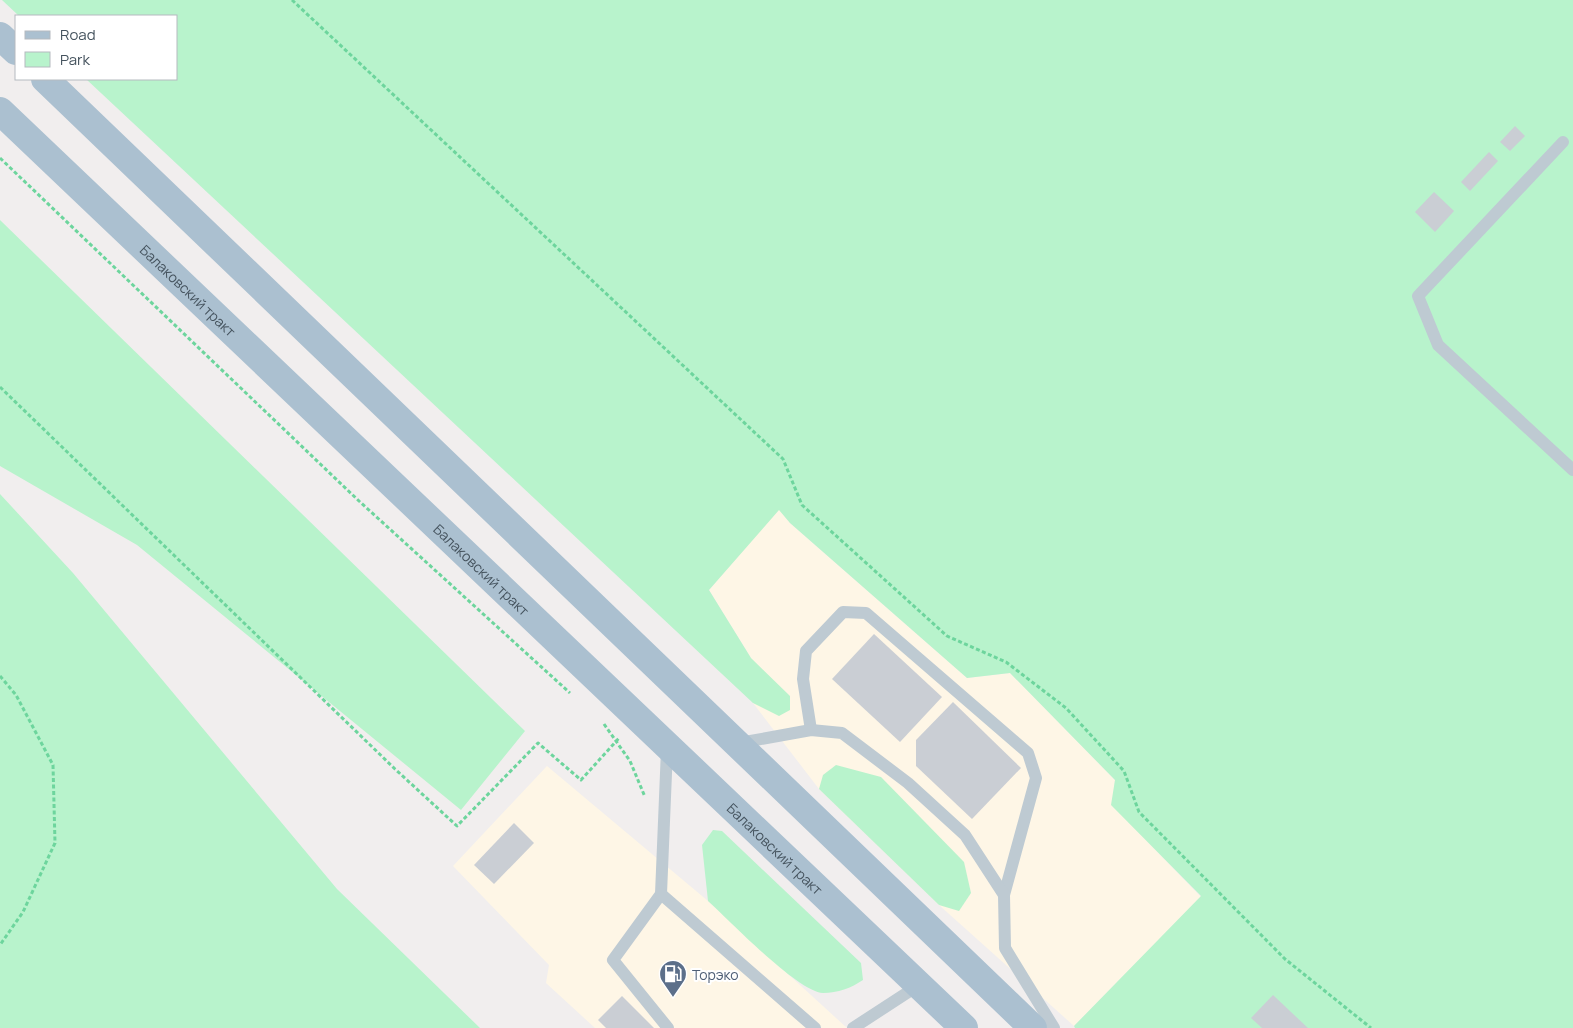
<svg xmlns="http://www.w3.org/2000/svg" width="1573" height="1028" font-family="Manrope,sans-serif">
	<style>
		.commercial { fill: #fef6e6 }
		.green { fill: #b8f3cc }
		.building { fill: #caced4 }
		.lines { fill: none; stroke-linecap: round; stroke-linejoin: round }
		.path { stroke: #6dd59d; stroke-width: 3; stroke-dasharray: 4 2.5; stroke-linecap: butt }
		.lane { stroke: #becad2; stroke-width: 12 }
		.primary { stroke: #abc0d0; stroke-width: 28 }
		.labels { text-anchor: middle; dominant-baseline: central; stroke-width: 4; stroke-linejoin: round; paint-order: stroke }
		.street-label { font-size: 14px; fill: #45535e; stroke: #fff }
		.service-label { font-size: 14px; fill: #4e5e75; stroke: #fff; text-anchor: start }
	</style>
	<rect width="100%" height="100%" fill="#f1eeee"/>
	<g class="commercial">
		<path d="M779 509 790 523 967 678 1010 673 1115 780 1112 805 1201 897 1074 1026 939 905 819 789 753 703 751 658 709 590Z"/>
		<path d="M547 766 708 901 847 1028H595L546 983 549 965 453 866Z"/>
	</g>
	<g class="green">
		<path d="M2 0H1573V1028H1075L1074 1026 1201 896 1111 805 1115 780 1010 673 967 678 790 523 779 510 709 590 751 658 790 696V710L779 716 753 703 86 79H176V16H19Z"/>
		<path d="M0 220 525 731 461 810 137 545 0 466Z"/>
		<path d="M0 494 73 573 337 889 480 1028H0Z"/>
		<path d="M836 765 881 777 964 862 971 893 959 911 939 905 819 789 823 775Z"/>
		<path d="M713 830 722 831 861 963 863 980C851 988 838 993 823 993 798 992 730 921 708 901L702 845Z"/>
	</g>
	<g class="building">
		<path d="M1515 126 1525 136 1510 151 1500 142Z"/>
		<path d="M1489 152 1498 161 1470 191 1461 182Z"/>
		<path d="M1434 192 1454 211 1435 232 1415 212Z"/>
		<path d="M874 634 942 697 900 742 832 679Z"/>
		<path d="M953 702 1021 768 972 819 916 766V740Z"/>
		<path d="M514 823 534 843 494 884 474 865Z"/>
		<path d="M1273 995 1308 1028H1262L1251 1018Z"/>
		<path d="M622 996 654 1028H606L598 1020Z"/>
	</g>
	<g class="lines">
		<g class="path">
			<path d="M292 0 783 459 802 505 947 636 1006 662 1066 708 1124 771 1139 812 1285 959 1371 1028"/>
			<path d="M0 158 359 501 570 693"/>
			<path d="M0 387 395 769 457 826 538 743 581 780 620 737"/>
			<path d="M0 676 16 695 53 765 55 843 23 912 0 945"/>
			<path d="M604 724 630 761 645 797"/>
		</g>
		<g class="lane">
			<path d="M1563 142 1418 296 1438 345 1573 470"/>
			<path d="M811 730 803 679 806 651 843 612 866 613 1028 753 1036 778 1004 895"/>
			<path d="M739 743 811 730 842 733 908 783 965 835 1004 895 1005 948 1054 1028"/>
			<path d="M667 749 661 894 613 960 668 1028"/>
			<path d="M661 894 815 1028"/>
			<path d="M853 1028 919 985"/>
		</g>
		<g class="primary">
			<path d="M0 36 16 51"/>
			<path d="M45 79 1033 1028"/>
			<path id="s1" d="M0 111 964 1028"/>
		</g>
	</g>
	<defs>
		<symbol id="fuel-pin" viewBox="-11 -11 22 30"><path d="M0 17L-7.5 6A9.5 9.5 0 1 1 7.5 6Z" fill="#5c6f8a" stroke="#fff"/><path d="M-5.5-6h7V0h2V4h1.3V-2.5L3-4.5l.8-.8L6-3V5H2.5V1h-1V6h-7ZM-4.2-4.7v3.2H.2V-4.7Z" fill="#fff"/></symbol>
	</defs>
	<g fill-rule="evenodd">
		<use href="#fuel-pin" x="657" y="958" width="32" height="43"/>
	</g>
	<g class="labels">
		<g class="street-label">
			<text stroke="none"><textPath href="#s1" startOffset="260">Балаковский тракт</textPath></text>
			<text stroke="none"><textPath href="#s1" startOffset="665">Балаковский тракт</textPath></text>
			<text stroke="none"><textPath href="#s1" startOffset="1070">Балаковский тракт</textPath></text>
		</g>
		<g class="service-label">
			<text x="692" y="974">Торэко</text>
		</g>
	</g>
	<rect x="15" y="15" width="162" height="65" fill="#ffffff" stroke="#b5babf"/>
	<rect x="25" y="31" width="25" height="8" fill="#abc0d0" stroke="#b5babf"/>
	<text x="60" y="40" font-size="15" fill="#45535e">Road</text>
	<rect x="25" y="52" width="25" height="15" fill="#b8f3cc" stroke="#b5babf"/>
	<text x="60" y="65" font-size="15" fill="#45535e">Park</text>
</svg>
